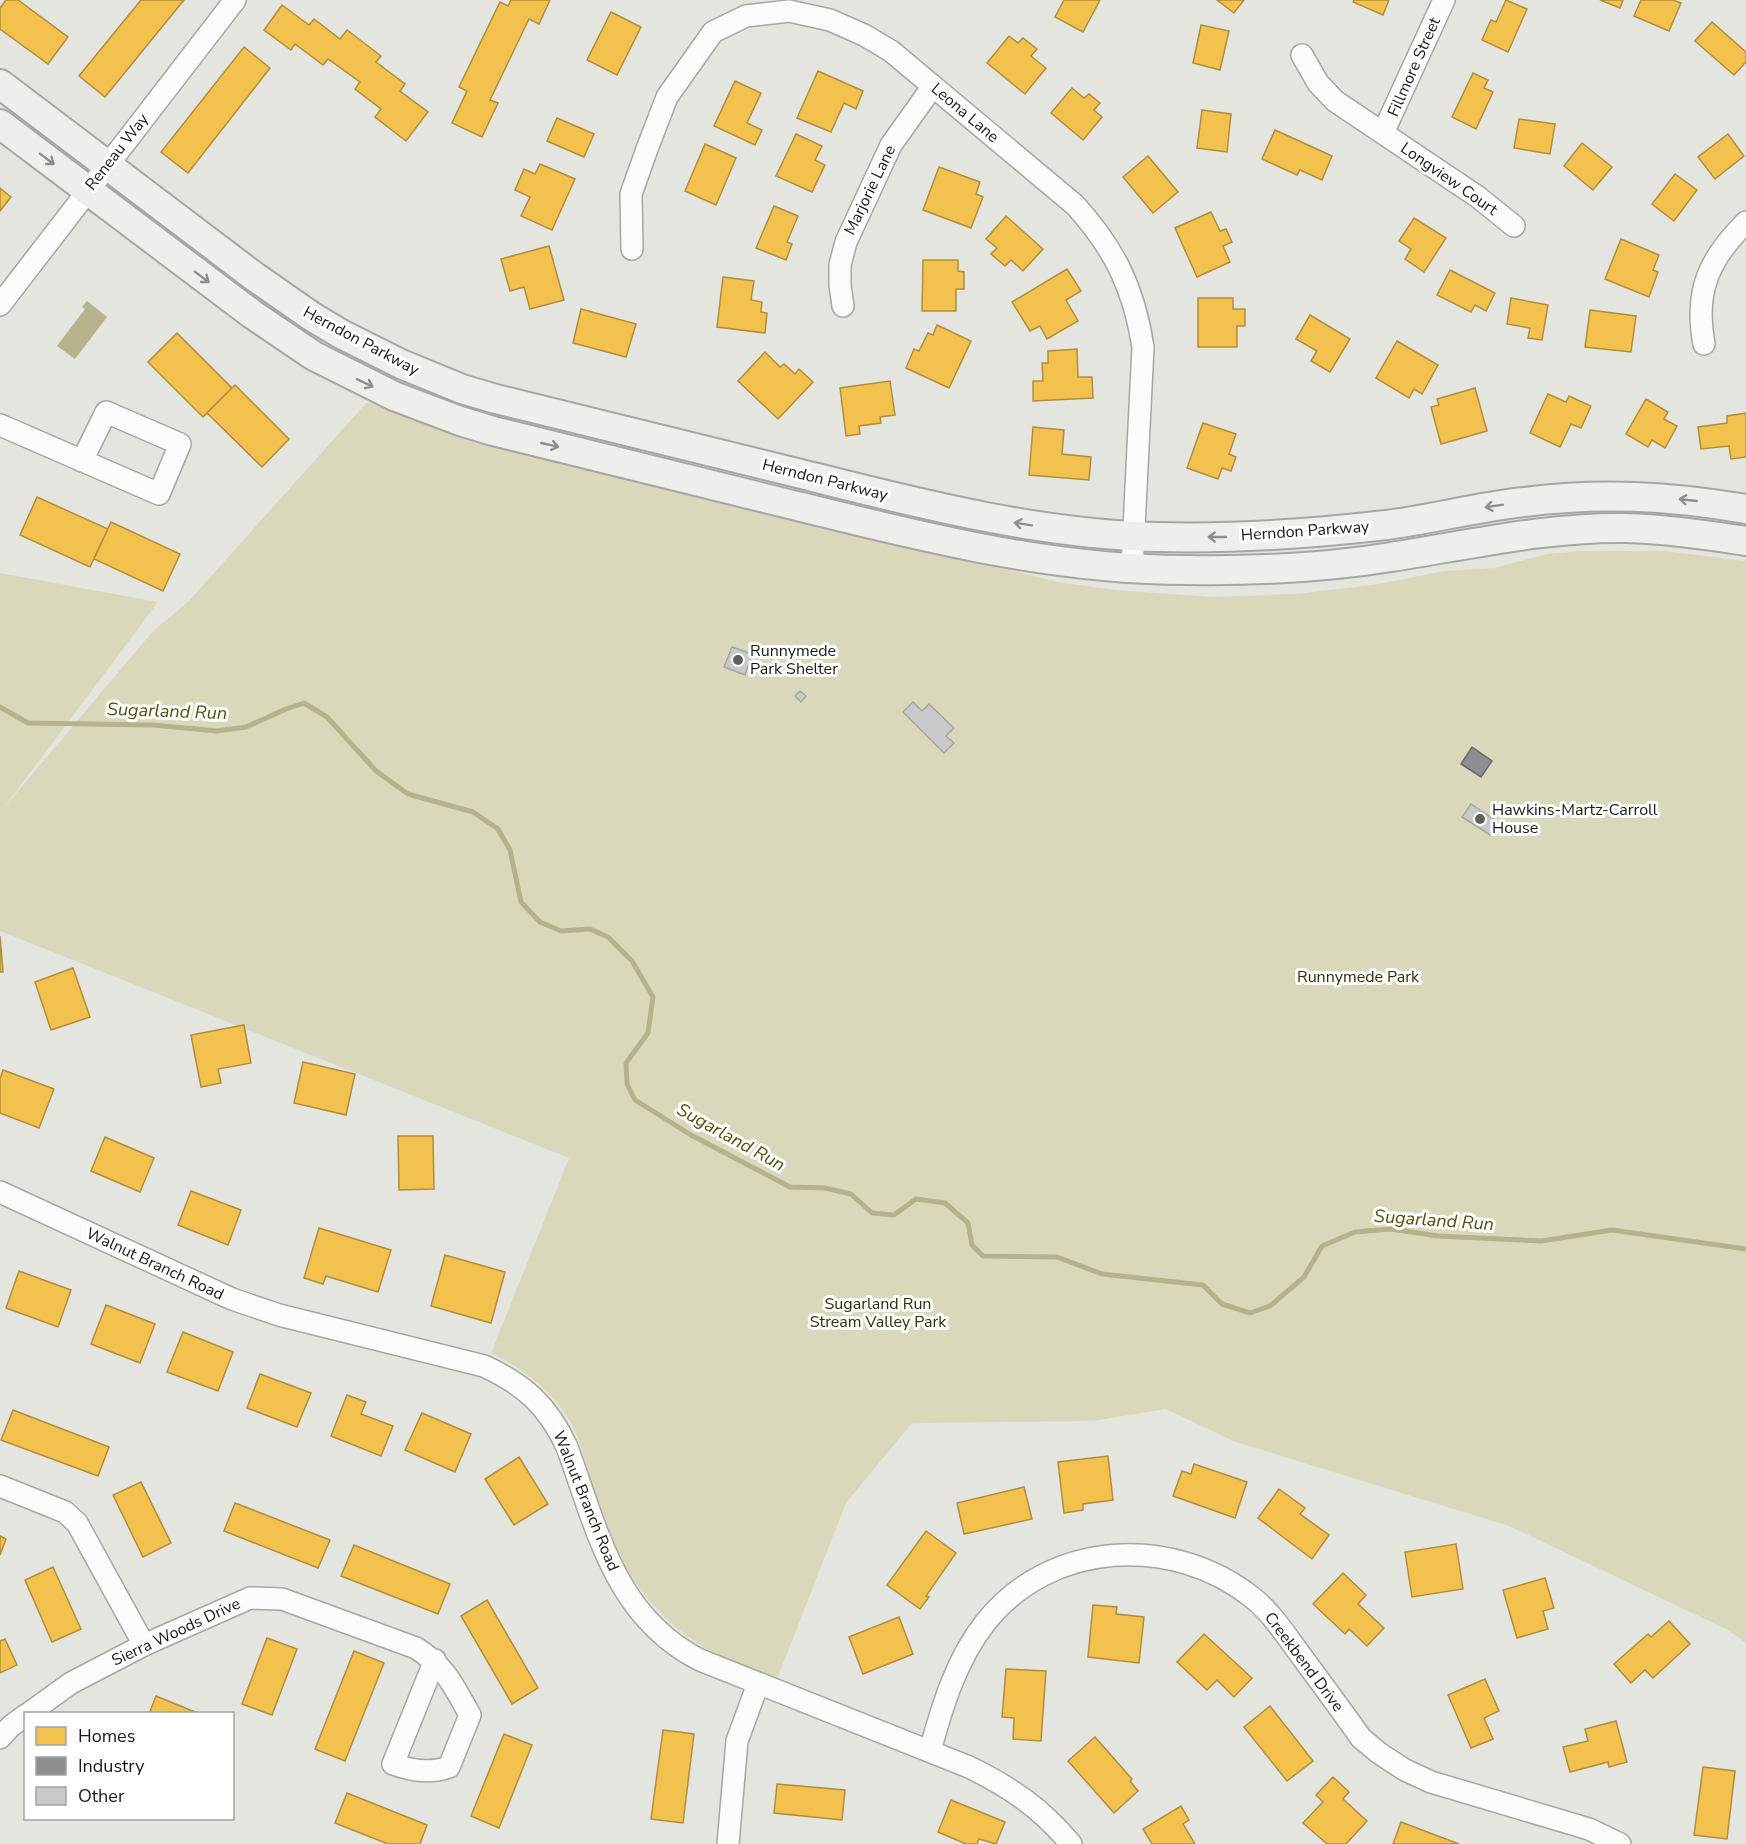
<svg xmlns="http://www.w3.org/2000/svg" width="1746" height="1844" font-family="'Nunito Sans',sans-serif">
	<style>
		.green { fill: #dad8ba }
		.water { fill: #b5b38b }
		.homes { fill: #f2c14e; stroke: #b18e3d; stroke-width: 1.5 }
		.industry { fill: #8d8d92; stroke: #6a6a6c; stroke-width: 1.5 }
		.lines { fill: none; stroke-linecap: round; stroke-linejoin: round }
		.stream { stroke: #b5b38b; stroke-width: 5 }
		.building { fill: #c8c9c8; stroke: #a4a5a5; stroke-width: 1.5 }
		.street-casing { stroke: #a6a6a2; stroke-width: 24 }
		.secondary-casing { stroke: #a6a6a2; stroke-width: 32 }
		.street { stroke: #fbfbfa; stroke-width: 21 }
		.secondary { stroke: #eeeeeb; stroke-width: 28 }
		.oneway { stroke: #8e8e8a }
		.poi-dot { fill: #60605b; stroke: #fff; stroke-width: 2 }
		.labels { text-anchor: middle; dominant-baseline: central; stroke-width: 6; stroke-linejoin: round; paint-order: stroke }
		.street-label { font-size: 16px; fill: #181814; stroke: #fff }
		.poi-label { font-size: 16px; fill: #181814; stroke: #fff; text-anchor: start }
		.park-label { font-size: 16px; fill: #302d00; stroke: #fff }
		.water-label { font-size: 18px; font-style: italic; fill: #544f0d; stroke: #fff }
	</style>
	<rect width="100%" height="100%" fill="#e5e5e0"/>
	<path class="green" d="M367 402 438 427 807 521 1058 582 1115 590 1214 597 1297 594 1379 584 1444 571 1494 568 1547 554 1580 551H1665L1746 561V1643L1728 1630 1509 1526 1233 1441 1166 1409 1093 1421 912 1423 846 1503 777 1679C757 1671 734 1664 714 1653 668 1629 634 1587 610 1541 595 1513 590 1480 582 1450 569 1404 532 1373 491 1353L569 1158 0 931V573L158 602 3 809 153 631 188 602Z"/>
	<path class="water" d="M87 301 107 317 75 359 57 346 85 309 82 307Z"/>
	<g class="homes">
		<path d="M6 0H18L68 37 48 64 0 29V8Z"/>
		<path d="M141 0H184L105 97 79 76Z"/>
		<path d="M511 0H550L539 24 529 19 490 100 498 103 482 137 452 123 467 91 459 87 500 2 508 6Z"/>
		<path d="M1064 0H1100L1083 32 1055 17Z"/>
		<path d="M1217 0H1244L1234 13Z"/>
		<path d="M1354 0H1389L1383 15 1353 2Z"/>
		<path d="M1506 0 1527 9 1508 52 1482 40 1491 20 1496 22Z"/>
		<path d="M1600 0H1623L1620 8Z"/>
		<path d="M1641 0H1673L1681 3 1669 31 1634 16Z"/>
		<path d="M282 5 309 25 314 19 340 39 347 30 381 56 376 62 405 84 400 91 428 112 406 141 375 117 381 109 355 89 360 82 328 59 323 65 295 44 291 50 264 30Z"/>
		<path d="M611 12 641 27 617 75 587 60Z"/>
		<path d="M1712 22 1746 52V62L1734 75 1695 41Z"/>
		<path d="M1201 25 1229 31 1220 70 1193 63Z"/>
		<path d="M1009 36 1018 43 1023 38 1037 49 1031 56 1046 68 1025 94 987 63Z"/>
		<path d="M244 47 270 68 188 173 161 152Z"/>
		<path d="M818 71 863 91 856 109 844 103 831 132 797 118Z"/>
		<path d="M1473 73 1488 80 1484 88 1493 92 1476 129 1452 117Z"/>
		<path d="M735 81 761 93 747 123 762 130 755 145 714 126Z"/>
		<path d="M1072 88 1084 98 1089 94 1100 103 1094 110 1102 117 1083 140 1051 113Z"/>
		<path d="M1202 110 1231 114 1227 152 1197 148Z"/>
		<path d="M557 118 594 134 584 157 547 141Z"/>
		<path d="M1519 119 1555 124 1550 154 1514 148Z"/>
		<path d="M1275 130 1332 156 1322 180 1300 170 1297 175 1262 159Z"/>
		<path d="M796 134 822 146 815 160 825 165 812 192 776 176Z"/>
		<path d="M1728 134 1744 156 1715 179 1698 157Z"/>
		<path d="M1582 143 1612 167 1593 190 1564 166Z"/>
		<path d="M705 144 736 158 716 205 685 191Z"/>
		<path d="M1148 156 1178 192 1153 213 1123 177Z"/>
		<path d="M540 164 575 179 552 230 521 216 530 197 515 190 524 169 535 174Z"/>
		<path d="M939 167 980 182 976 194 983 197 971 228 923 210Z"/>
		<path d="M1675 174 1697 190 1674 221 1652 204Z"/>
		<path d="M0 188 11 197 0 211Z"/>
		<path d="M774 206 798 216 787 242 792 244 786 260 756 248Z"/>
		<path d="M1211 212 1220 231 1226 229 1232 242 1223 246 1230 262 1197 277 1175 228Z"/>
		<path d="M1006 216 1043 249 1023 271 1011 260 1005 266 991 254 997 248 986 239Z"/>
		<path d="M1414 218 1446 238 1424 272 1405 259 1411 249 1399 241Z"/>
		<path d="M1621 239 1659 255 1653 270 1658 272 1649 297 1605 279Z"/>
		<path d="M549 246 564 300 530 309 524 287 510 291 501 259Z"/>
		<path d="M923 260H958V271L964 272V289H956V311H922Z"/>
		<path d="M1067 269 1081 291 1066 300 1078 321 1047 339 1040 326 1030 331 1012 302Z"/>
		<path d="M1450 270 1495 293 1486 311 1475 305 1471 312 1437 295Z"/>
		<path d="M723 277 754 281 751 300 762 302 761 312 767 313 765 333 717 327Z"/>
		<path d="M1198 298H1233V309H1245V326H1237V347H1198Z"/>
		<path d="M1511 298 1548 305 1542 340 1528 338 1530 328 1507 324Z"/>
		<path d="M581 309 636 324 626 357 573 343Z"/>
		<path d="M1590 310 1636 316 1631 352 1585 347Z"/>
		<path d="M1310 315 1350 339 1330 372 1311 361 1317 351 1296 339Z"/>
		<path d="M937 325 971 341 949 388 906 368 914 349 919 351 928 333 933 335Z"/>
		<path d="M177 333 232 388 203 417 148 362Z"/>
		<path d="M1397 341 1438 365 1422 394 1414 389 1409 398 1376 378Z"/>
		<path d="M1077 349 1078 377H1092L1093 398 1033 401V381H1043L1042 363H1048V351Z"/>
		<path d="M765 352 780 367 784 364 795 374 799 369 813 382 778 419 738 381Z"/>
		<path d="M890 381 895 415 880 417 881 423 859 426 860 434 846 436 840 388Z"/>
		<path d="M235 385 289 439 262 467 207 413Z"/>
		<path d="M1475 388 1487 431 1441 444 1431 407 1439 405 1437 399Z"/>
		<path d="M1548 394 1566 402 1569 396 1591 406 1581 428 1571 424 1560 447 1530 433Z"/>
		<path d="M1646 399 1668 412 1664 419 1677 426 1665 448 1652 440 1648 447 1626 434Z"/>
		<path d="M1746 413V457L1731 459 1729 446 1701 449 1698 427 1727 423V416Z"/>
		<path d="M1203 423 1236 434 1229 454 1236 457 1231 471 1222 468 1218 479 1187 468Z"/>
		<path d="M1033 427 1064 430 1062 454 1091 457 1089 480 1029 475Z"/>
		<path d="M37 497 108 529 90 567 20 535Z"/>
		<path d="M111 522 180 554 163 591 94 559Z"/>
		<path d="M0 936 3 972H0Z"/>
		<path d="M73 968 90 1017 51 1030 35 982Z"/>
		<path d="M244 1025 251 1063 218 1069 221 1083 201 1087 191 1035Z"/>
		<path d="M303 1062 355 1074 346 1115 294 1103Z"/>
		<path d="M3 1070 54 1089 39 1128 0 1113V1079Z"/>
		<path d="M398 1136H433L434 1189 399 1190Z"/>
		<path d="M105 1137 154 1158 140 1192 91 1171Z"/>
		<path d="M191 1191 241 1210 228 1245 178 1225Z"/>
		<path d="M319 1228 391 1250 378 1292 326 1276 323 1284 304 1278Z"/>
		<path d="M445 1255 505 1272 491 1323 431 1306Z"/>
		<path d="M19 1271 71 1290 58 1327 6 1308Z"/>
		<path d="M106 1305 155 1324 140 1363 91 1344Z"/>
		<path d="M183 1332 233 1352 218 1391 167 1372Z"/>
		<path d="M260 1374 311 1393 297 1427 247 1408Z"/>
		<path d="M347 1395 366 1402 361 1414 393 1426 381 1456 331 1436Z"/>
		<path d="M13 1410 109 1447 98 1476 1 1440Z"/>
		<path d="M422 1413 471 1434 455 1472 405 1450Z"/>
		<path d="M1108 1456 1113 1500 1083 1504V1510L1064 1513 1058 1462Z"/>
		<path d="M519 1457 548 1504 514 1525 485 1479Z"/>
		<path d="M1194 1464 1247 1482 1235 1518 1173 1496 1182 1471 1191 1474Z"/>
		<path d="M141 1482 171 1543 143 1557 113 1495Z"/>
		<path d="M1024 1487 1032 1519 964 1534 957 1503Z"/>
		<path d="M1279 1489 1305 1508 1300 1514 1329 1535 1312 1559 1258 1518Z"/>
		<path d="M235 1503 330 1540 318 1568 224 1531Z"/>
		<path d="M926 1531 956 1553 926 1596 929 1597 920 1609 887 1585Z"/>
		<path d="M0 1536 6 1539 0 1555Z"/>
		<path d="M1456 1544 1463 1589 1412 1597 1405 1552Z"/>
		<path d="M354 1545 450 1584 438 1614 341 1576Z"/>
		<path d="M53 1567 81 1629 52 1642 25 1580Z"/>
		<path d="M1343 1573 1366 1595 1358 1604 1384 1628 1367 1646 1349 1629 1345 1634 1313 1604Z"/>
		<path d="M1545 1578 1554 1608 1543 1611 1548 1629 1517 1638 1503 1590Z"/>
		<path d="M487 1600 538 1688 512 1704 461 1616Z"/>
		<path d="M1093 1605 1117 1607 1116 1614 1144 1617 1139 1663 1088 1657Z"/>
		<path d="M899 1617 913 1654 863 1674 849 1637Z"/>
		<path d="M1669 1621 1690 1644 1653 1678 1645 1670 1631 1683 1614 1664 1648 1634 1651 1637Z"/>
		<path d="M1204 1634 1252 1678 1234 1697 1217 1680 1207 1690 1177 1662Z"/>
		<path d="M267 1638 297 1649 272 1715 242 1704Z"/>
		<path d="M5 1639 17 1665 0 1673V1641Z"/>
		<path d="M354 1651 384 1663 345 1761 315 1749Z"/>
		<path d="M1006 1669 1046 1671 1041 1741 1013 1739 1014 1718 1002 1717Z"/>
		<path d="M1485 1679 1499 1711 1484 1718 1493 1739 1471 1748 1448 1695Z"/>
		<path d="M156 1696 200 1714H149Z"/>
		<path d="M1270 1706 1313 1761 1287 1781 1244 1727Z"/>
		<path d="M1616 1721 1627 1762 1609 1767 1608 1762 1570 1772 1563 1747 1588 1741 1585 1729Z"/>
		<path d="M663 1730 694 1734 683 1823 651 1819Z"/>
		<path d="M504 1734 532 1745 499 1828 471 1816Z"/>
		<path d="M1095 1737 1132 1779 1130 1781 1138 1791 1114 1813 1068 1761Z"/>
		<path d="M1703 1767 1735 1771 1727 1839 1694 1835Z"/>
		<path d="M1333 1777 1349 1792 1343 1799 1367 1821 1346 1844H1327L1303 1823 1323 1802 1316 1795Z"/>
		<path d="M777 1784 845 1790 842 1820 774 1813Z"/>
		<path d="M347 1793 427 1825 420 1844H388L335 1823Z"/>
		<path d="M951 1800 1005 1822 996 1844 979 1839 977 1844H966L938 1832Z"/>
		<path d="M1181 1806 1189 1820 1183 1824 1195 1844H1152L1143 1829Z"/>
		<path d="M1401 1822 1459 1844H1393Z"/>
	</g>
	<path class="industry" d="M1472 747 1492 761 1481 777 1461 764Z"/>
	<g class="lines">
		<path class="stream" d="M0 707 28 723 153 725 217 731 246 727 286 709 304 703 327 717 376 771 408 794 473 812 498 829 510 850 521 902 540 922 561 931 590 929 608 937 632 961 653 997 648 1033 626 1063 627 1084 635 1100 691 1135 790 1187 825 1188 851 1194 872 1213 894 1215 916 1199 945 1203 968 1223 972 1245 983 1256 1057 1257 1102 1274 1203 1285 1222 1304 1250 1313 1270 1306 1304 1277 1322 1246 1355 1232 1391 1229 1438 1236 1541 1241 1612 1230 1746 1249"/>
	</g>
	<g class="building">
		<path d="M732 647 752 654 745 675 724 667Z"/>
		<path d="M800 691 806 696 801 702 795 696Z"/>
		<path d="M913 702 922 711 929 704 954 728 946 736 954 743 944 753 903 712Z"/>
		<path d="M1471 804 1498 822 1490 835 1462 817Z"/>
	</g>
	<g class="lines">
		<defs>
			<g id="street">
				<path d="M1302 55 1318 83 1335 101 1478 197 1514 226"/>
				<path d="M1383 133 1444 0"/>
				<path d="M632 249 631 194 647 149 667 97 713 32 746 16 789 11 830 20 864 35 891 51 1075 205C1115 249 1134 289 1143 347L1132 568"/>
				<path d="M0 305 235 0"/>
				<path d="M843 306 840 285V265L846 242 891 145 933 86"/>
				<path d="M1704 344C1694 291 1709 259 1746 222"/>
				<path d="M0 425 159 494 180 444 106 412 82 461"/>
				<path d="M0 1192 232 1299 279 1315 484 1366C525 1385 548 1406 567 1447 597 1529 615 1617 700 1660L969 1767C1010 1787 1041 1808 1071 1844"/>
				<path d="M0 1486 65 1512 77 1523 144 1645"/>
				<path d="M28 1714 71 1683 144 1645 250 1598 282 1599 416 1648C446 1667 453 1685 470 1715L449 1767C430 1774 412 1771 393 1764L435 1660"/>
				<path d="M0 1738 11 1726 26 1715"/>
				<path d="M930 1751C942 1707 956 1660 985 1623 1050 1540 1173 1534 1253 1598 1273 1614 1287 1637 1302 1657 1322 1684 1342 1711 1361 1738L1379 1753 1405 1770 1431 1782 1589 1829 1620 1844"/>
				<path d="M728 1844 737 1741 758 1684"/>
			</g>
			<g id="secondary">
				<path d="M0 84 255 277 311 316 341 334 401 364 462 389 496 399C595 424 694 447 793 472 913 502 1033 534 1157 537 1233 539 1309 534 1386 525 1432 519 1478 507 1524 502 1601 492 1670 496 1746 509"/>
				<path d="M0 124 252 314 314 356 394 396 460 421 493 431C595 457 696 481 797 506 926 538 1054 570 1187 570 1255 571 1324 568 1391 557 1469 545 1546 527 1625 528 1666 529 1706 535 1746 541"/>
			</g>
		</defs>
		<use href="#street" class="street-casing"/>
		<use href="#secondary" class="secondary-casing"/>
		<use href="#street" class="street"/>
		<use href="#secondary" class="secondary"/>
	</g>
	<defs><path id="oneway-shaft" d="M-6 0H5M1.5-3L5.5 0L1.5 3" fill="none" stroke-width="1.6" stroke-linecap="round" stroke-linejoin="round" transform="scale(1.5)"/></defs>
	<g class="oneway">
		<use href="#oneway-shaft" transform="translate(47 159) rotate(37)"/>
		<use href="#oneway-shaft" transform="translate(202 277) rotate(37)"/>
		<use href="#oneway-shaft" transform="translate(365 383) rotate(26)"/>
		<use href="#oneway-shaft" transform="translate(550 445) rotate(13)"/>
		<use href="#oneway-shaft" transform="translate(1688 500) rotate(-174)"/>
		<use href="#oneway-shaft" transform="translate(1494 506) rotate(171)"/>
		<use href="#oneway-shaft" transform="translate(1023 524) rotate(-171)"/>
		<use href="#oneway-shaft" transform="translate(1217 537) rotate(-180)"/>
	</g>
	<g class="poi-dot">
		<circle cx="738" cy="660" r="6"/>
		<circle cx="1480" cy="819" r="6"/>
	</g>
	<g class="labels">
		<g class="street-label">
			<text transform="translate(1414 67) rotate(-66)">Fillmore Street</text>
			<text transform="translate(965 113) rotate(40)">Leona Lane</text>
			<text transform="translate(117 152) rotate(-52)">Reneau Way</text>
			<text transform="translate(1449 179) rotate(35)">Longview Court</text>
			<text transform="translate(870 190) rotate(-64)">Marjorie Lane</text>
			<text transform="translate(361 341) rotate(28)">Herndon Parkway</text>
			<text transform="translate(825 480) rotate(14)">Herndon Parkway</text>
			<text transform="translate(1305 531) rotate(-4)">Herndon Parkway</text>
			<text transform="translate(155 1264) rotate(25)">Walnut Branch Road</text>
			<text transform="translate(586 1501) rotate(68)">Walnut Branch Road</text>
			<text transform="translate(176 1632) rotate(-25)">Sierra Woods Drive</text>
			<text transform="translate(1304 1662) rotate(53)">Creekbend Drive</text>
		</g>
		<g class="poi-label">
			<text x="750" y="651">Runnymede<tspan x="750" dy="18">Park Shelter</tspan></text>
			<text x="1492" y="810">Hawkins-Martz-Carroll<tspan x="1492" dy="18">House</tspan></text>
		</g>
		<g class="park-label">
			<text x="1358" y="977">Runnymede Park</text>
			<text x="878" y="1304">Sugarland Run<tspan x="878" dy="18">Stream Valley Park</tspan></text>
		</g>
		<g class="water-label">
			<text transform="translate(167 711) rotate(2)">Sugarland Run</text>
			<text transform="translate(731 1137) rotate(29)">Sugarland Run</text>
			<text transform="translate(1434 1220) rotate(4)">Sugarland Run</text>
		</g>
	</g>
	<rect x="24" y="1712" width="210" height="108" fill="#ffffff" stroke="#a3a3a1" stroke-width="1.5"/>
	<rect x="36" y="1727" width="30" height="18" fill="#f2c14e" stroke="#a3a3a1" stroke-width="1.5"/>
	<text x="78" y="1742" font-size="18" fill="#181814">Homes</text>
	<rect x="36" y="1757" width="30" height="18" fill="#8d8d92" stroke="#a3a3a1" stroke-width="1.5"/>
	<text x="78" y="1772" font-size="18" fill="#181814">Industry</text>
	<rect x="36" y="1787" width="30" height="18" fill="#c8c9c8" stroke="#a3a3a1" stroke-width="1.5"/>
	<text x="78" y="1802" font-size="18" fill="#181814">Other</text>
</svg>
